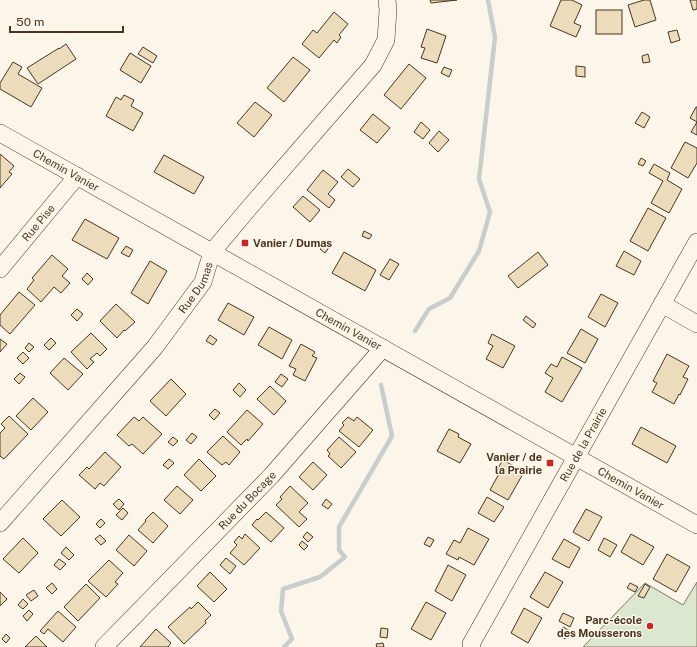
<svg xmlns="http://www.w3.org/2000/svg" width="697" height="647" font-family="'Public Sans',sans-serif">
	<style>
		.green { fill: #dce7d0; stroke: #887966 }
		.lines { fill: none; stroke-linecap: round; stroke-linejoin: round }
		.stream { stroke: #c9cecd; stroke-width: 4.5 }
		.building { fill: #ecdcbc; stroke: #4a3520 }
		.minor-casing { stroke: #4a3520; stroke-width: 18 }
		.minor { stroke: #fbf6e9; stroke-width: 17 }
		.poi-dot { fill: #c62828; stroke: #fbf6e9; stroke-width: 1.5 }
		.labels { text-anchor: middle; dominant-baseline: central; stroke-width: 3; stroke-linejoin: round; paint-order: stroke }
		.street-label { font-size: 11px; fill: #4a3520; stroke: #fbf6e9 }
		.poi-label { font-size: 11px; font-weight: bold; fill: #4a3520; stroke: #fbf6e9; text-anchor: end }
	</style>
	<rect width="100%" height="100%" fill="#fbf6e9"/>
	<path class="green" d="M697 582V647H583L645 583 683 605Z"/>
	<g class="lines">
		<g class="stream">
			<path d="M415 331 429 309 450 298 479 251 490 212 479 179 495 37 488 0"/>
			<path d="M284 647 292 639 281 611 283 589 320 577 345 557 339 550V527L392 436 381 385"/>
		</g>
	</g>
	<g class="building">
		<path d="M430 0H457L431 3Z"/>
		<path d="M561 0H572L582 5 574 23 581 26 576 37 550 26Z"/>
		<path d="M644 0H650L656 20 635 27 628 5Z"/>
		<path d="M690 0H697V9L693 10Z"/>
		<rect x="596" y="10" width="26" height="24"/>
		<path d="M334 12 348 24 339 35 341 37 337 43 334 40 319 58 302 44 313 30 317 33Z"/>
		<path d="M427 29 446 36 437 63 421 58 425 48 421 47Z"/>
		<path d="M677 30 680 40 671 43 668 32Z"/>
		<path d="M66 44 76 59 38 84 27 68 59 48V49Z"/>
		<path d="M143 47 157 56 153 63 138 54Z"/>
		<path d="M130 53 151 66 141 83 120 70Z"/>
		<path d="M648 54 650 62 643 63 642 56Z"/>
		<path d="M293 57 310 70 284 102 267 88Z"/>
		<path d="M13 62 22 67 18 74 42 88 31 107 0 89V83Z"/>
		<path d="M409 64 426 78 401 109 384 95Z"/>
		<path d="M576 66 585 67V77L576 76Z"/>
		<path d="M444 67 452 70 449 77 441 73Z"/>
		<path d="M124 95 134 100 131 106 143 113 133 131 106 116 116 97 121 100Z"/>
		<path d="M255 102 272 115 254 137 237 123Z"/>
		<path d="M696 107H697V135L691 132 697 122 690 118Z"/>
		<path d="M642 112 650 117 644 128 635 123Z"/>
		<path d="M373 114 390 128 377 143 360 130Z"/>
		<path d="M421 122 430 130 423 139 414 132Z"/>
		<path d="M439 131 449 140 438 152 429 143Z"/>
		<path d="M685 142 697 148V163L688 178 671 168Z"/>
		<path d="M0 154 14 166 9 172 12 174 0 188Z"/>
		<path d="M164 155 204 177 194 194 154 172Z"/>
		<path d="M641 158 646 161 643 166 638 164Z"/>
		<path d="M654 164 670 173 667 180 682 189 669 213 651 203 663 181 649 173Z"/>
		<path d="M348 169 360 179 353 187 341 177Z"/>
		<path d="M323 170 338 182 328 194 335 200 329 208 307 190Z"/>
		<path d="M303 196 320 210 310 222 293 207Z"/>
		<path d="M648 208 666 218 648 251 630 241Z"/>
		<path d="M85 219 119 238 107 259 72 240Z"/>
		<path d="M364 231 372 235 369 239 362 236Z"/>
		<path d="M325 243 330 246 325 253 320 249Z"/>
		<path d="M126 246 133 250 129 257 121 253Z"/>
		<path d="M624 251 641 261 634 275 616 266Z"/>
		<path d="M344 252 376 270 365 291 332 273Z"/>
		<path d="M538 252 548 265 518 288 508 276Z"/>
		<path d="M52 255 68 269 62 276 70 283 61 293 54 287 41 302 27 289 34 280 32 278Z"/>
		<path d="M390 259 399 264 389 280 380 275Z"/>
		<path d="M150 261 167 271 148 304 131 293Z"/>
		<path d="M87 273 93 279 88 285 82 279Z"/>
		<path d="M19 292 35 305 10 334 0 325V315Z"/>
		<path d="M601 294 618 303 605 327 588 317Z"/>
		<path d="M228 303 254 317 244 335 218 320Z"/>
		<path d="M116 304 135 322 125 331 124 330 117 338 100 321Z"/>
		<path d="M77 309 83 314 77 321 71 315Z"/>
		<path d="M526 316 536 324 533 328 523 320Z"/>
		<path d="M269 327 292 340 282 359 258 345Z"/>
		<path d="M581 329 598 339 585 363 567 353Z"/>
		<path d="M91 333 107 349 100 356 97 353 90 359 94 362 87 369 71 352Z"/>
		<path d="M492 334 515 346 503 368 486 359 493 346 488 343Z"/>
		<path d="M210 335 217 340 213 345 206 341Z"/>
		<path d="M51 338 56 343 49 350 44 345Z"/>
		<path d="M0 339 7 344 0 352Z"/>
		<path d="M29 343 34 347 29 352 25 348Z"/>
		<path d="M301 344 315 352 312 356 317 358 305 381 293 375 296 369 289 366Z"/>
		<path d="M23 352 29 358 23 364 17 358Z"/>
		<path d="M667 354 689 366 683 377 688 379 680 395 679 394 674 404 652 392 657 383 653 381Z"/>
		<path d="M562 357 582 368 562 402 545 392 553 378 545 373 551 364 557 367Z"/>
		<path d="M64 358 83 374 68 390 50 373Z"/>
		<path d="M20 373 25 377 19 384 14 379Z"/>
		<path d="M281 374 288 379 282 387 275 382Z"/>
		<path d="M171 379 186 394 166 416 150 401Z"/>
		<path d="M239 383 246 390 240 397 233 390Z"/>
		<path d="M270 386 286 401 274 415 257 399Z"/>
		<path d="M33 398 48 412 31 430 16 416Z"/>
		<path d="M215 409 220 413 214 420 209 415Z"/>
		<path d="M247 410 263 424 248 441 247 439 241 445 227 432Z"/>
		<path d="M9 416 28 434 4 459 0 456V433L5 428 1 424Z"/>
		<path d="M134 417 139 421 143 417 162 434 143 454 132 444 129 446 117 435Z"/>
		<path d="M348 417 354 421 357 417 373 430 359 447 339 431 344 425 342 423Z"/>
		<path d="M641 427 676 446 667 463 632 444Z"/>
		<path d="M449 429 459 434 458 437 471 444 460 463 437 451Z"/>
		<path d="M192 433 197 437 191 444 186 440Z"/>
		<path d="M223 436 240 452 229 465 226 462 222 465 207 452Z"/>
		<path d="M173 437 178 441 173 446 168 442Z"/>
		<path d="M339 437 356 452 341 468 328 456 330 454 327 450Z"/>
		<path d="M105 452 121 467 104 486 100 483 95 489 79 475 87 467 89 469Z"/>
		<path d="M169 459 174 463 168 469 163 465Z"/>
		<path d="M199 459 216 476 201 491 184 475Z"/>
		<path d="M503 460 524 472 508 500 490 490 501 470 498 468Z"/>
		<path d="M313 462 327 475 313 490 299 477Z"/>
		<path d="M177 486 193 500 180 514 164 500Z"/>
		<path d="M290 486 308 503 299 512 307 519 299 527 276 505 282 499 280 497Z"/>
		<path d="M487 497 504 507 494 522 478 513Z"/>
		<path d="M119 499 124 504 119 510 113 504Z"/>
		<path d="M326 499 332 504 328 509 322 505Z"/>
		<path d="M62 500 80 517 61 536 43 519Z"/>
		<path d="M123 508 128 513 122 520 116 515Z"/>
		<path d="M586 509 602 517 589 541 573 532Z"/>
		<path d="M153 512 168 526 153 543 138 530 146 521 145 520Z"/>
		<path d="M266 512 284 528 271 542 252 525 257 519 258 520Z"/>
		<path d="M101 519 105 523 100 528 96 524Z"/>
		<path d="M468 528 489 539 474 565 459 557 458 560 446 554 454 540 460 543Z"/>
		<path d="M307 532 313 537 308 542 303 537Z"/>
		<path d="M245 534 260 548 244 565 230 553 237 545 234 542 239 536 242 539Z"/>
		<path d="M631 534 654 547 643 565 621 552Z"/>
		<path d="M100 535 106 541 101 545 95 539Z"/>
		<path d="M129 535 147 551 134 566 116 550Z"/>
		<path d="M428 537 434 540 430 547 424 544Z"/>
		<path d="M23 538 38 553 19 573 3 559Z"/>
		<path d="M604 538 617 545 610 557 598 550Z"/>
		<path d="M564 539 580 548 569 568 552 559Z"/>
		<path d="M302 541 308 546 304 550 299 545Z"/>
		<path d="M66 547 74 555 69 560 61 553Z"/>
		<path d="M667 554 690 567 676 592 653 579Z"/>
		<path d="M226 558 236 566 230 574 220 565Z"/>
		<path d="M59 559 66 564 60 570 54 565Z"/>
		<path d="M109 560 123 573 115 582 118 584 106 597 88 581Z"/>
		<path d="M448 565 466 575 452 601 435 591Z"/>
		<path d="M210 572 227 589 214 602 197 586Z"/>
		<path d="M545 572 563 582 548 608 530 597Z"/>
		<path d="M52 583 57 589 52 594 46 588Z"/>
		<path d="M630 583 638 587 635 592 627 588Z"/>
		<path d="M86 584 100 598 78 621 64 607Z"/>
		<path d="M645 584 650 587 644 598 638 596Z"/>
		<path d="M34 590 38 596 31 601 26 595Z"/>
		<path d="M0 592 7 599 0 606Z"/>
		<path d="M23 599 28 604 23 609 18 605Z"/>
		<path d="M198 602 211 615 205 621 206 623 184 644 168 627 190 607 191 609Z"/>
		<path d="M426 602 446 613 431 640 411 629Z"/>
		<path d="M524 608 542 618 528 643 511 633Z"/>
		<path d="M29 610 33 614 27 621 23 616Z"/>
		<path d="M58 611 76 627 63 642 48 629 44 634 40 631Z"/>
		<path d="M563 613 574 618 570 627 559 621Z"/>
		<path d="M563 627 570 631 565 639 558 635Z"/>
		<path d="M381 628 388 629 387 638 380 637Z"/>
		<path d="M156 629 171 643 168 647H140Z"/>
		<path d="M6 634 10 638 6 643 2 639Z"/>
		<path d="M36 636 47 647H25Z"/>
		<path d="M383 643 384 647H377L376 644Z"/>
	</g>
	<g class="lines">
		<defs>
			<g id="minor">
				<path id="s1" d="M0 133 697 525"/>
				<path id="s2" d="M0 269 77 176"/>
				<path d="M662 304 697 324"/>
				<path id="s3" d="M0 523 155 347 203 282 212 252 249 208 373 65 386 40 388 10 387 0"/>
				<path id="s4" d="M104 647 271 476 383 348"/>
				<path id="s5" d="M472 647 471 644 697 242"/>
			</g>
		</defs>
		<use href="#minor" class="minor-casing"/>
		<use href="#minor" class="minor"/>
	</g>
	<g class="poi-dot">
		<rect x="241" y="239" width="8" height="8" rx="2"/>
		<rect x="546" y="459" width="8" height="8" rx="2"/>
		<circle cx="650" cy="626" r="4"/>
	</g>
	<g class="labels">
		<g class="street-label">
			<text stroke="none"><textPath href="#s1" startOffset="76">Chemin Vanier</textPath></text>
			<text stroke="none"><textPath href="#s2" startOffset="60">Rue Pise</textPath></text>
			<text stroke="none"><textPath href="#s3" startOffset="307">Rue Dumas</textPath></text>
			<text stroke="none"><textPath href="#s1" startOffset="400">Chemin Vanier</textPath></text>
			<text stroke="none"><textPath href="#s5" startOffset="232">Rue de la Prairie</textPath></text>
			<text stroke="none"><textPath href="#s1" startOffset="724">Chemin Vanier</textPath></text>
			<text stroke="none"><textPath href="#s4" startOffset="205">Rue du Bocage</textPath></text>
		</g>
		<g class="poi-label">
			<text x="253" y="243" text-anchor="start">Vanier / Dumas</text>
			<text x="542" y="457">Vanier / de<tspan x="542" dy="13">la Prairie</tspan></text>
			<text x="642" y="620">Parc-école<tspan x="642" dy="13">des Mousserons</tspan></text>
		</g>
	</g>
	<path d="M10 26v6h113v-6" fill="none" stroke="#4a3520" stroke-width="2"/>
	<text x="16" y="26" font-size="12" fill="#4a3520" stroke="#fbf6e9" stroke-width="3" paint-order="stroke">50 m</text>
</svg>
